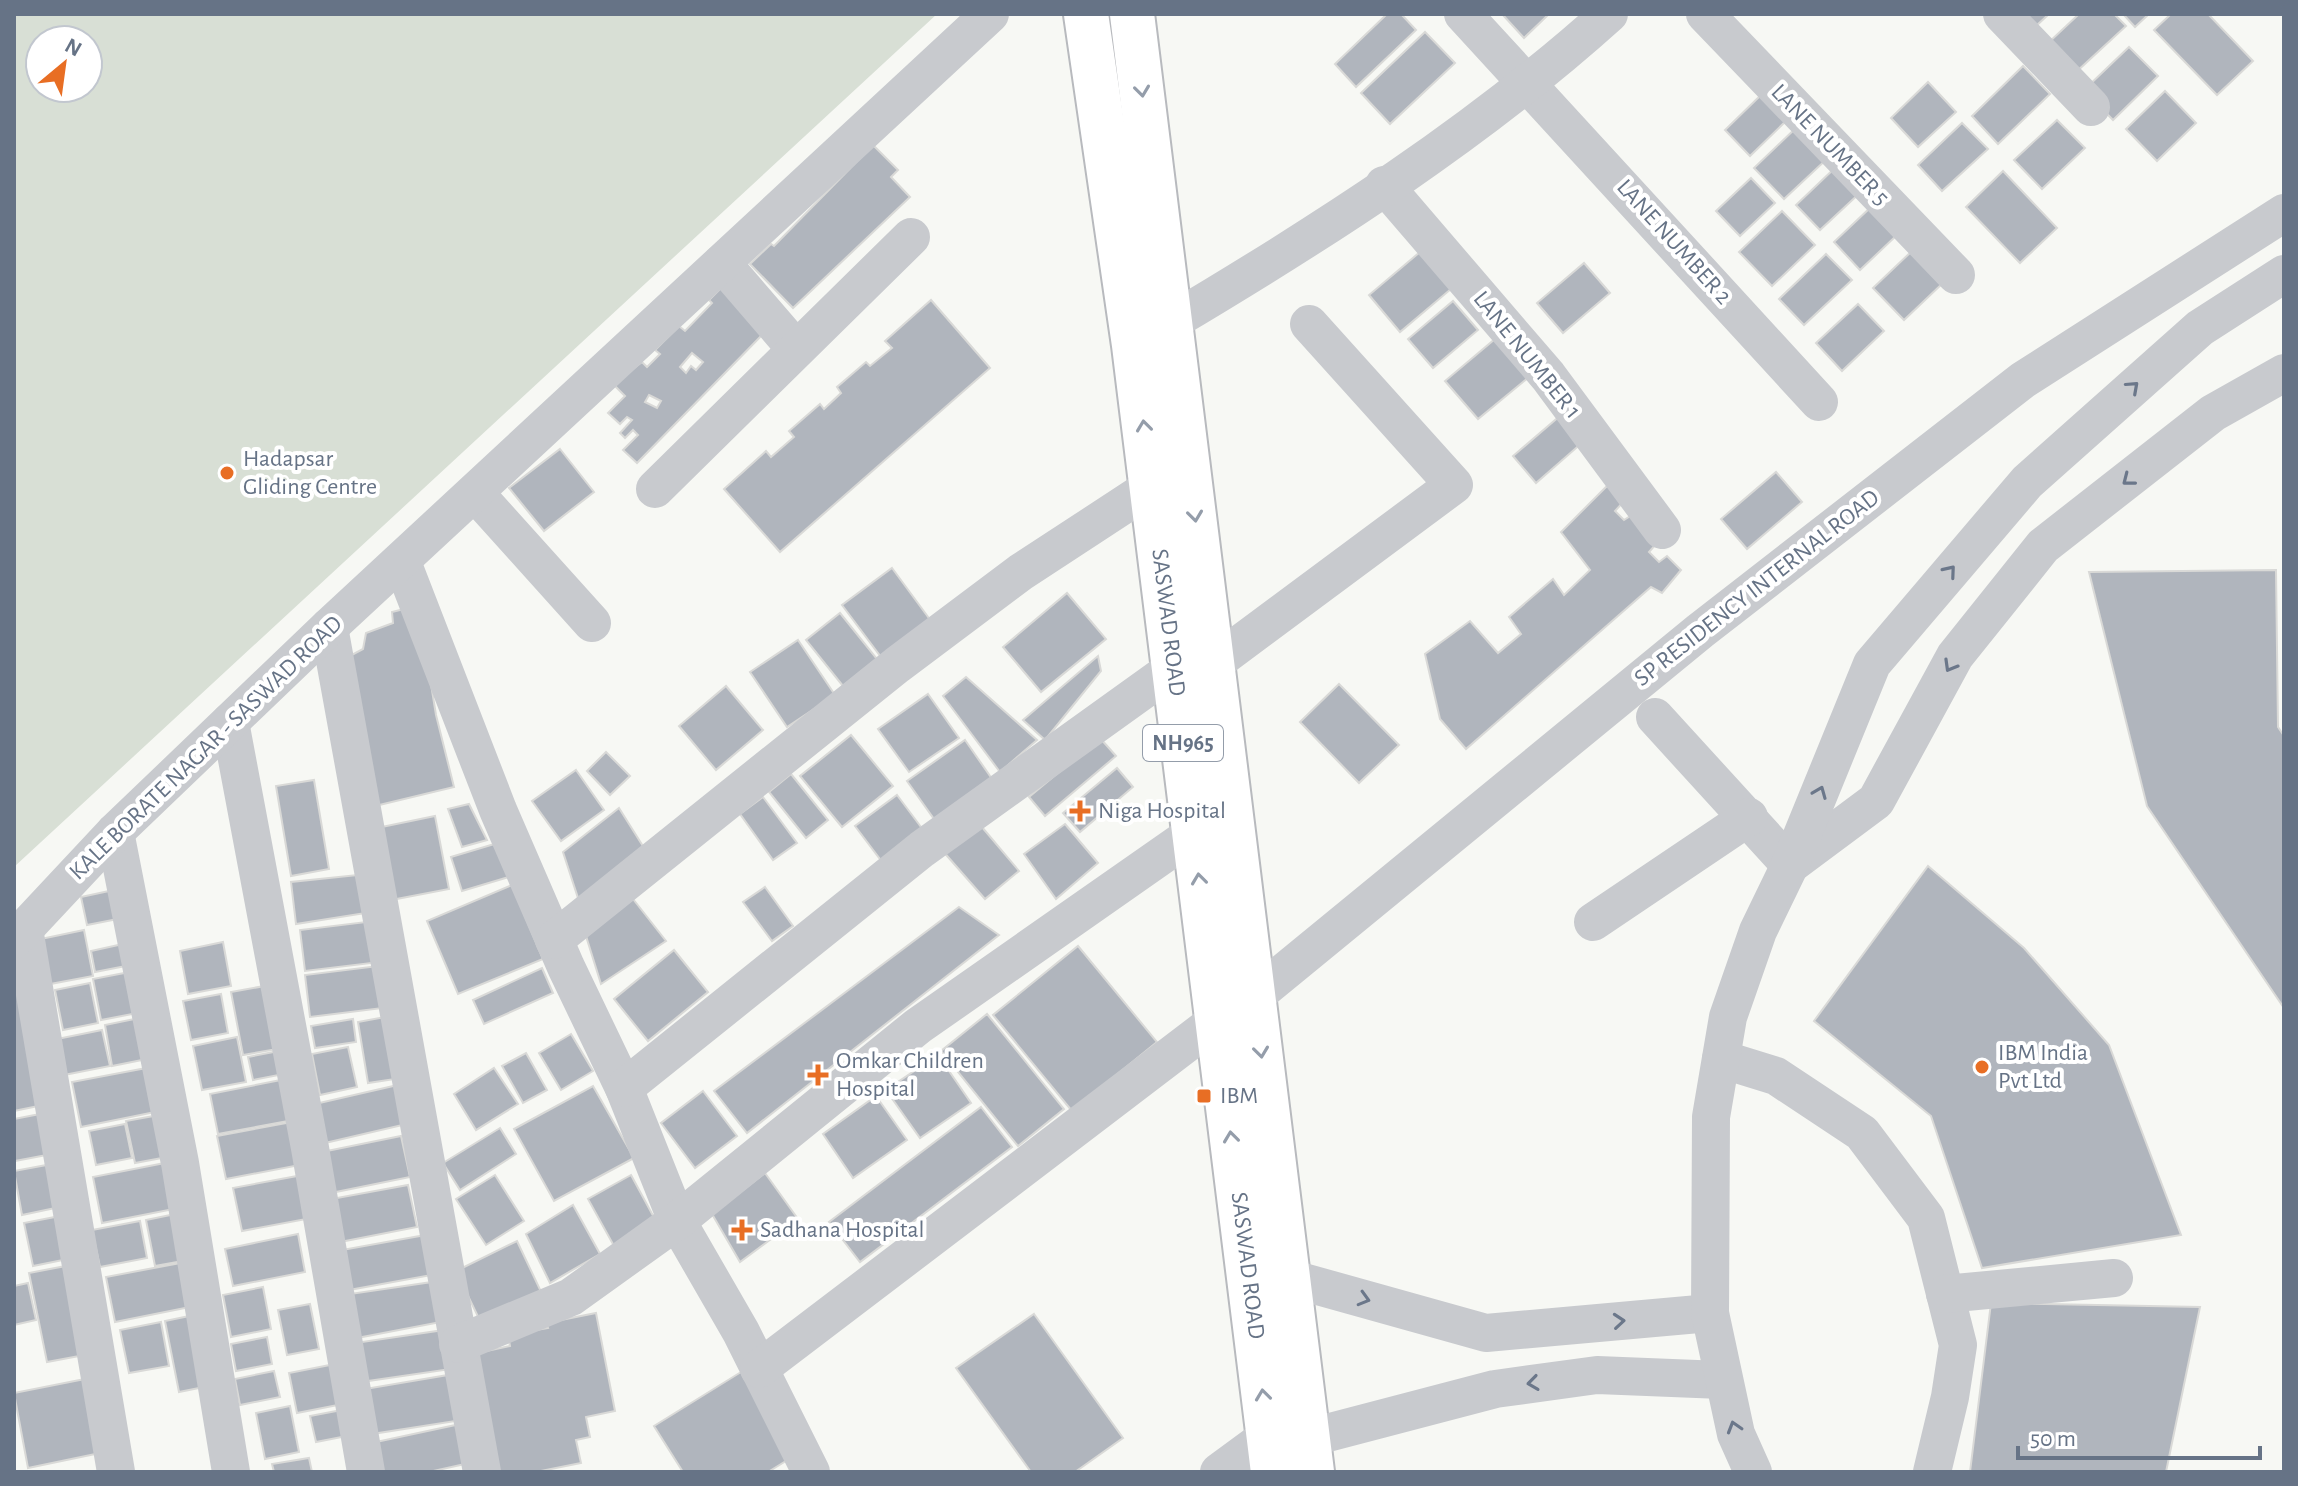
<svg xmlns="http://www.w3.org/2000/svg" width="2298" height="1486" font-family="'Alegreya Sans',sans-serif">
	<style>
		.green { fill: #d8dfd5; fill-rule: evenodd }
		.building { fill: #b0b5bd; stroke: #d9d9d7; stroke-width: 2; fill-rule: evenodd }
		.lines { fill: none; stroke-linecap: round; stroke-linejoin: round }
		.highway-casing { stroke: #b8babe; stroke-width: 48 }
		.minor { stroke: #c8cace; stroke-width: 38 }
		.highway { stroke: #fff; stroke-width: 44 }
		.oneway { stroke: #949daa }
		.oneway2 { stroke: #6b778a }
		.poi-dot { fill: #e86e24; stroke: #fff; stroke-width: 3 }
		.labels { text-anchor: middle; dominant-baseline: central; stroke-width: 8; stroke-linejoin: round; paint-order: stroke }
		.shield { fill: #fff; stroke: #949daa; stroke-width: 2 }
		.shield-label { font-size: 22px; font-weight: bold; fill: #667386 }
		.street-label { font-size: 24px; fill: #667386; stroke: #fff }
		.poi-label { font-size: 24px; fill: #667386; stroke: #fff; text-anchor: start }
	</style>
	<rect width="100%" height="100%" fill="#f7f8f4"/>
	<path class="green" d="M14 14H937L14 867ZM40 40H88V88H40Z"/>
	<g class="building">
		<path d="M1387 14H1401L1416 30 1356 87 1335 64Z"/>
		<path d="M1502 14H1549L1524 38Z"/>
		<path d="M2024 14H2049L2036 26Z"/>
		<path d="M2079 14H2114L2126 26 2075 73 2047 44Z"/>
		<path d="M2123 14H2149L2135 27Z"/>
		<path d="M2171 14H2208L2253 61 2217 95 2154 30Z"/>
		<path d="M1425 32 1455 63 1390 124 1361 93Z"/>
		<path d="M2129 47 2158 76 2113 120 2084 90Z"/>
		<path d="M2023 66 2050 94 1998 144 1972 116Z"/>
		<path d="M1928 82 1956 112 1918 147 1891 118Z"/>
		<path d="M2165 91 2196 123 2157 161 2126 129Z"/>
		<path d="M1762 94 1787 120 1750 156 1725 130Z"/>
		<path d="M2057 120 2085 148 2042 189 2014 160Z"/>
		<path d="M1962 123 1988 149 1942 191 1918 165Z"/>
		<path d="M1799 125 1829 157 1784 199 1754 168Z"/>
		<path d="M873 145 898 170 891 177 910 197 793 308 750 264 771 244 774 246Z"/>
		<path d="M1838 165 1862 191 1820 230 1796 205Z"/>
		<path d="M2003 171 2057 228 2020 263 1966 207Z"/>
		<path d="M1751 178 1775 203 1740 236 1716 211Z"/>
		<path d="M1871 207 1897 235 1860 270 1834 242Z"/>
		<path d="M1782 211 1815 245 1772 286 1739 252Z"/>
		<path d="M1913 250 1944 282 1904 320 1873 288Z"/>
		<path d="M1420 252 1451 289 1400 332 1369 295Z"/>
		<path d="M1826 254 1852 280 1804 325 1779 299Z"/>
		<path d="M1584 263 1610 293 1563 333 1537 303Z"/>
		<path d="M721 288 766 331 637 463 623 450 638 435 633 430 625 438 620 433 632 420 627 417 620 424 608 413 625 396 613 384 642 362 647 367 660 354 655 350 679 326 685 331 712 303 709 300ZM692 353 703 362 696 370 691 366 686 373 680 367ZM649 395 661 401 657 408 645 402Z"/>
		<path d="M931 300 990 368 780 552 724 489 766 451 771 457 794 437 789 431 820 404 824 409 841 393 837 387 866 362 870 366 892 348 885 341Z"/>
		<path d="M1453 301 1478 330 1433 368 1408 339Z"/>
		<path d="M1858 304 1884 331 1842 371 1816 343Z"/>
		<path d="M1495 339 1529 377 1478 419 1445 381Z"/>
		<path d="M1561 415 1583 442 1536 483 1513 456Z"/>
		<path d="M560 449 594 492 544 531 509 488Z"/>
		<path d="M1776 472 1802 502 1747 549 1721 519Z"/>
		<path d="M1609 484 1625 500 1615 511 1624 520 1635 513 1657 543 1649 552 1659 562 1667 556 1681 570 1662 593 1651 587 1466 749 1440 719 1425 654 1470 621 1498 653 1521 634 1509 617 1553 579 1564 595 1590 570 1561 532Z"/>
		<path d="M892 568 931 621 881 657 842 605Z"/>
		<path d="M2276 570 2278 727 2284 736V1008L2147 806 2089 572Z"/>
		<path d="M1067 593 1106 639 1041 692 1003 647Z"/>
		<path d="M408 608 425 647 436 715 454 787 371 807 346 658 363 649 366 633 393 623 392 612Z"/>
		<path d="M840 613 877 659 843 686 806 640Z"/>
		<path d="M798 640 835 695 787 727 750 672Z"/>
		<path d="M1098 656 1101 671 1045 740 1023 720Z"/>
		<path d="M966 677 1037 740 1000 772 943 696Z"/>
		<path d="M1339 684 1399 745 1359 783 1300 722Z"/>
		<path d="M726 686 763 730 716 770 679 726Z"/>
		<path d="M928 694 959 738 909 772 878 729Z"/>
		<path d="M851 735 893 786 842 827 800 776Z"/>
		<path d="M1100 738 1116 756 1045 816 1029 797Z"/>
		<path d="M965 740 997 786 939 826 907 781Z"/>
		<path d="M606 752 630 776 610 795 587 771Z"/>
		<path d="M1117 768 1133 787 1080 832 1063 813Z"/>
		<path d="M576 770 604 810 561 841 532 801Z"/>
		<path d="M791 774 828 820 806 838 769 792Z"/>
		<path d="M314 780 329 869 291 876 276 786Z"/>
		<path d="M897 795 924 831 883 863 855 826Z"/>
		<path d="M763 797 797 843 773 860 740 814Z"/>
		<path d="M469 804 487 840 462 847 448 809Z"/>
		<path d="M619 808 646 851 579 901 563 852Z"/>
		<path d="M435 816 449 889 386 901 372 829Z"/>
		<path d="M976 820 1019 871 985 899 941 849Z"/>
		<path d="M1065 824 1098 863 1056 899 1024 854Z"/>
		<path d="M501 842 512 876 462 891 451 857Z"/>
		<path d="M1928 866 2024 948 2109 1045 2181 1235 1982 1268 1931 1116 1814 1021Z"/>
		<path d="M367 874 372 912 296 924 291 882Z"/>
		<path d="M512 885 543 959 458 994 427 921Z"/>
		<path d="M765 887 793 926 772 941 743 902Z"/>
		<path d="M123 888 128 917 87 925 81 897Z"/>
		<path d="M633 899 666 941 601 984 586 936Z"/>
		<path d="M959 907 999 935 747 1133 714 1091Z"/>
		<path d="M374 921 380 962 305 971 300 930Z"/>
		<path d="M84 930 93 976 45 985 36 940Z"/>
		<path d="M132 942 136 964 95 972 91 951Z"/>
		<path d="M223 942 231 986 188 994 180 951Z"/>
		<path d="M1078 946 1157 1042 1072 1111 993 1015Z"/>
		<path d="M674 950 708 992 648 1041 614 999Z"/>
		<path d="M386 965 391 1007 310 1017 305 975Z"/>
		<path d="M542 968 553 993 484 1024 473 1000Z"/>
		<path d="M140 970 148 1011 101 1020 93 979Z"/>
		<path d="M90 983 98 1023 63 1030 55 990Z"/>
		<path d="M270 985 283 1048 243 1055 231 992Z"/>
		<path d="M25 991 48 1104 14 1111V993Z"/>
		<path d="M221 994 228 1033 191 1040 183 1001Z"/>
		<path d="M987 1014 1064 1109 1018 1146 941 1051Z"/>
		<path d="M149 1016 157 1057 112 1066 105 1025Z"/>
		<path d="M385 1017 395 1079 368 1083 358 1022Z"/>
		<path d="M353 1019 356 1042 315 1048 311 1026Z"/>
		<path d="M102 1030 110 1066 64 1075 57 1039Z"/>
		<path d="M571 1034 593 1071 561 1090 539 1053Z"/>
		<path d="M237 1037 246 1082 202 1090 193 1046Z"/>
		<path d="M348 1047 357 1087 320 1095 312 1054Z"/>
		<path d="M284 1050 289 1073 253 1080 248 1057Z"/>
		<path d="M526 1053 547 1090 523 1103 502 1066Z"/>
		<path d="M938 1055 971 1103 920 1138 886 1090Z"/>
		<path d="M157 1066 165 1110 81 1127 72 1082Z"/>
		<path d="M494 1068 518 1104 476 1130 454 1094Z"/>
		<path d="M291 1078 299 1119 218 1134 210 1094Z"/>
		<path d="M402 1084 411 1123 325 1143 315 1104Z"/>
		<path d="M593 1086 634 1158 554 1201 514 1129Z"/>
		<path d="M703 1091 737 1136 695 1168 661 1123Z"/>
		<path d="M876 1096 907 1140 853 1178 823 1134Z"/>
		<path d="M981 1107 1012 1147 860 1262 829 1222Z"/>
		<path d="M45 1113 52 1154 15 1161 14 1119Z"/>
		<path d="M170 1113 178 1155 135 1163 126 1121Z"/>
		<path d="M297 1121 305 1164 226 1179 217 1136Z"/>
		<path d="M125 1124 132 1158 96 1165 89 1131Z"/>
		<path d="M500 1128 516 1154 460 1190 443 1163Z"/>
		<path d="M401 1136 410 1177 326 1194 317 1153Z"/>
		<path d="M175 1161 184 1207 102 1223 93 1177Z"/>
		<path d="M52 1164 60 1207 22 1215 14 1171Z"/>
		<path d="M765 1173 798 1219 740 1262 712 1214Z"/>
		<path d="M308 1174 317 1217 242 1231 233 1188Z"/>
		<path d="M495 1175 524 1221 486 1245 456 1199Z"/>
		<path d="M631 1175 657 1223 614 1246 588 1199Z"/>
		<path d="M408 1185 417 1227 335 1243 326 1200Z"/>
		<path d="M573 1205 600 1254 550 1283 526 1234Z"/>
		<path d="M185 1212 194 1259 155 1266 146 1220Z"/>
		<path d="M60 1216 68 1259 33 1266 24 1223Z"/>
		<path d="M140 1221 147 1258 100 1267 92 1230Z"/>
		<path d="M298 1234 305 1272 233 1286 225 1249Z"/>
		<path d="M431 1234 437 1274 349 1290 342 1250Z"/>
		<path d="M517 1241 544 1298 483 1327 456 1271Z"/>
		<path d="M191 1261 200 1305 115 1322 106 1277Z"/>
		<path d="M71 1265 90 1354 47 1362 29 1273Z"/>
		<path d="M439 1281 446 1321 357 1338 350 1294Z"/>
		<path d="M28 1283 36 1320 14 1325V1286Z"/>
		<path d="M263 1287 271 1329 231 1337 223 1295Z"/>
		<path d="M1991 1303 2200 1307 2166 1472H1970Z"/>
		<path d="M310 1304 319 1349 287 1355 278 1310Z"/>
		<path d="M596 1313 615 1411 586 1417 590 1437 576 1440 581 1463 536 1472H492L468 1355 510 1346 508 1335 548 1328 546 1323Z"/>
		<path d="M199 1314 214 1385 179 1392 165 1321Z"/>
		<path d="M1034 1314 1123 1438 1075 1472H1031L956 1368Z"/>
		<path d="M161 1322 169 1366 129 1373 120 1330Z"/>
		<path d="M444 1330 451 1369 361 1382 355 1343Z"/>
		<path d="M267 1337 272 1364 236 1371 231 1344Z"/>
		<path d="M340 1363 348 1403 297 1413 289 1373Z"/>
		<path d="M274 1371 280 1397 240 1405 235 1379Z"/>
		<path d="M741 1372 794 1456 768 1472H683L654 1426Z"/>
		<path d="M454 1374 462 1420 372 1434 365 1389Z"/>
		<path d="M90 1378 105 1452 28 1468 14 1393Z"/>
		<path d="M290 1406 299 1452 265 1459 256 1413Z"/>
		<path d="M347 1409 352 1435 316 1442 310 1416Z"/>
		<path d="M465 1423 474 1462 429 1472H383L376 1442Z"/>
		<path d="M309 1458 312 1472H274L272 1464Z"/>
	</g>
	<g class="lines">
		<defs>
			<g id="highway">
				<path id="s1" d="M1086 14 1134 345 1273 1472"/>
				<path d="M1132 14 1312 1472"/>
			</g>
		</defs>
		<use href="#highway" class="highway-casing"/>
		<g class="minor">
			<path d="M1463 14 1819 402"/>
			<path d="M1705 14 1956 275"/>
			<path d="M2002 14 2091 107"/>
			<path d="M1384 185 1548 376 1662 530"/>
			<path d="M722 263 795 348"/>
			<path d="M1171 322C1324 231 1477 133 1609 14"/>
			<path d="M655 489 911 237"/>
			<path d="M475 493 592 623"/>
			<path d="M402 562 498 810 566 967 624 1088 677 1221 741 1332 811 1472"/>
			<path d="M329 627 482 1472"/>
			<path d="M1213 664 1454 485 1309 324"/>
			<path d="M1655 717 1790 865"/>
			<path d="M230 722 310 1148 366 1472"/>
			<path d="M115 832 180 1163 231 1472"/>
			<path d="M1790 865 1876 801 1955 656 2043 546 2213 413 2284 373"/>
			<path d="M1593 922 1749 817"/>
			<path d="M24 929 116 1472"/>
			<path d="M14 940 115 832 329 627 990 14"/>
			<path d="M554 940 897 665 1021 572 1151 487"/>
			<path d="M1255 996 1700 631 2023 380 2284 213"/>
			<path d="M1721 1059 1776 1076 1862 1133 1926 1218 1958 1345 1950 1397 1932 1472"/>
			<path d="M624 1088 922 849 1174 668"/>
			<path d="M1261 1275 1289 1278 1486 1333 1710 1313"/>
			<path d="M1945 1294 2114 1278"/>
			<path d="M458 1344 571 1297 677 1221 918 1026 1194 833"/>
			<path d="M759 1369 1216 1021"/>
			<path d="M1219 1472 1268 1436 1308 1438 1495 1389 1597 1375 1722 1380"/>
			<path d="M1753 1472 1736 1434 1710 1313 1711 1117 1728 1017 1758 931 1790 865 1872 664 2027 482 2200 328 2284 274"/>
		</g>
		<use href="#highway" class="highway"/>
	</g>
	<defs><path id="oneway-chevron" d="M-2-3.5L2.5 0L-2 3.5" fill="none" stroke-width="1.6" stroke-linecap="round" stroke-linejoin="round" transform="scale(2)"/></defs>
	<g class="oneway">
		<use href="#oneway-chevron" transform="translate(1142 91) rotate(83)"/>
		<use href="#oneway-chevron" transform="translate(1144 426) rotate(-97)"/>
		<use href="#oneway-chevron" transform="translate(1195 516) rotate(83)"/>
		<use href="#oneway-chevron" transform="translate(1199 879) rotate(-97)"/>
		<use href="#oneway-chevron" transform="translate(1261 1052) rotate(83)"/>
		<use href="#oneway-chevron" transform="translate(1231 1137) rotate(-97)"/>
		<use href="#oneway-chevron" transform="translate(1263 1395) rotate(-97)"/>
	</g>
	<g class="oneway2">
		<use href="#oneway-chevron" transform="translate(2133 387) rotate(-42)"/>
		<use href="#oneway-chevron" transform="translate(2128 480) rotate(142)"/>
		<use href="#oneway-chevron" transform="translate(1950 571) rotate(-50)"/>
		<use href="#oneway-chevron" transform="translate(1950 666) rotate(120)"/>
		<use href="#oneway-chevron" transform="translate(1820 792) rotate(-68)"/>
		<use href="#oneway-chevron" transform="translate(1364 1299) rotate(16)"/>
		<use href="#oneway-chevron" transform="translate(1619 1321) rotate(-5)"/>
		<use href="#oneway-chevron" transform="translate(1533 1383) rotate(172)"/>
		<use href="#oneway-chevron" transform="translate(1734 1427) rotate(-107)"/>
	</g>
	<g class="poi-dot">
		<circle cx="227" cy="473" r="8"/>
		<path d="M1076 799h8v8h8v8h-8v8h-8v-8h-8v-8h8z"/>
		<circle cx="1982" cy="1067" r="8"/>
		<path d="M814 1063h8v8h8v8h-8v8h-8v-8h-8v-8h8z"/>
		<rect x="1196" y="1088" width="16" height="16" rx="4"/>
		<path d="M738 1218h8v8h8v8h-8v8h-8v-8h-8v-8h8z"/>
	</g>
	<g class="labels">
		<rect class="shield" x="1143" y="725" width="80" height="36" rx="6"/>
		<g class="shield-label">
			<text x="1183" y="743">NH965</text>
		</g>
		<g class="street-label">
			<text transform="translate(1830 145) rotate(46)">LANE NUMBER 5</text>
			<text transform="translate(1674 242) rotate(48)">LANE NUMBER 2</text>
			<text transform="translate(1527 355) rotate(51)">LANE NUMBER 1</text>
			<text transform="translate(1757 588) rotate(-38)">SP RESIDENCY INTERNAL ROAD</text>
			<text stroke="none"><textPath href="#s1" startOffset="614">SASWAD ROAD</textPath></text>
			<text transform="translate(206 748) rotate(-44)">KALE BORATE NAGAR - SASWAD ROAD</text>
			<text stroke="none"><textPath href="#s1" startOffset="1262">SASWAD ROAD</textPath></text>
		</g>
		<g class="poi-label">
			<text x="243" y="459">Hadapsar<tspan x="243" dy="28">Gliding Centre</tspan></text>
			<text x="1098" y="811">Niga Hospital</text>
			<text x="1998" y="1053">IBM India<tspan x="1998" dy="28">Pvt Ltd</tspan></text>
			<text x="836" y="1061">Omkar Children<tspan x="836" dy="28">Hospital</tspan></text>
			<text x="1220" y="1096">IBM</text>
			<text x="760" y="1230">Sadhana Hospital</text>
		</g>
	</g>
	<rect width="2298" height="1486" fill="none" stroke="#667386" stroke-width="32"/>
	<g transform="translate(64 64) rotate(29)"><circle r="38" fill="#ffffff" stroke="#c2c7cf" stroke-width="2"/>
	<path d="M0-6L14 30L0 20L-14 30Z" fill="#e86e24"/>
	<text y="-12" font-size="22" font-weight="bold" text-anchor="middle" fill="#667386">N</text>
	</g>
	<path d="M2018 1446v12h242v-12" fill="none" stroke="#667386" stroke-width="4"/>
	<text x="2030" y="1446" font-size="24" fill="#667386" stroke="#ffffff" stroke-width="6" paint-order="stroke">50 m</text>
</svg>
